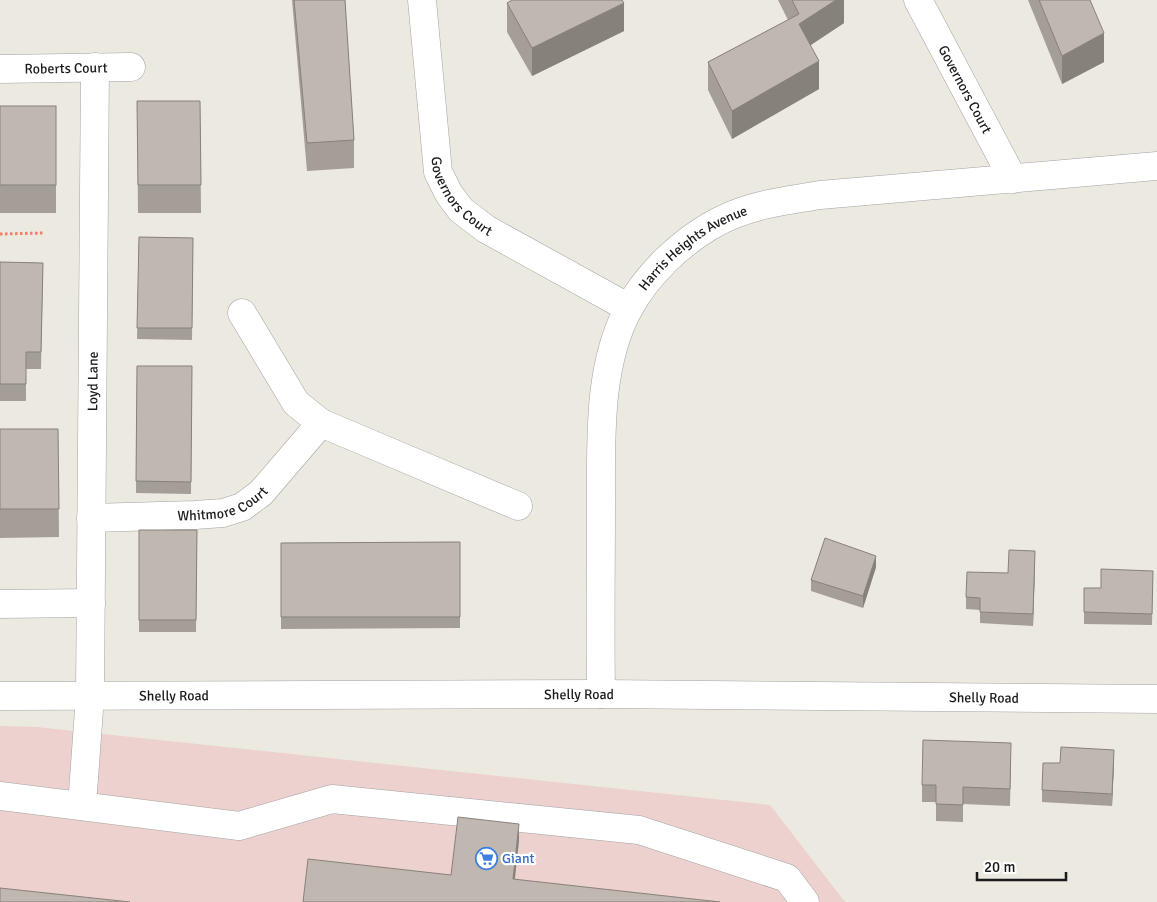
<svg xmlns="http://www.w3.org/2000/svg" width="1157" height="902" font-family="Signika,sans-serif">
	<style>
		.commercial { fill: #edd1cf }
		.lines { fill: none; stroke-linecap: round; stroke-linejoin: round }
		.minor-casing { stroke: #a2a2a2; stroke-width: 29 }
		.path { stroke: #f47d69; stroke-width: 3; stroke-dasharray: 2.5 2.5; stroke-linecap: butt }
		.minor { stroke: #fff; stroke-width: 28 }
		.wall { fill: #a59e97 }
		.shaded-wall { fill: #86817b }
		.building { fill: #c0b8b0; stroke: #86817b }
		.labels { text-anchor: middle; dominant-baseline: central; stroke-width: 4.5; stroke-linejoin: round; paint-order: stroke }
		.street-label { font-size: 14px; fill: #1b1b1b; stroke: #fff }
		.shop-label { font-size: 14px; fill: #366cbe; stroke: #fff; text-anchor: start }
	</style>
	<rect width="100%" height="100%" fill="#ece9e0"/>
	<path class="commercial" d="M0 726 37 727 770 805 845 902H0Z"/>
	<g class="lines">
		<defs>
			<g id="minor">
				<path id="s1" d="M422 0 438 172 449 194 461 210 486 229 629 308"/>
				<path id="s2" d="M918 0 1013 179"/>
				<path id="s3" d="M0 69 131 67"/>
				<path d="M242 313 296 403 321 423 518 506"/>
				<path id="s4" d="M91 518 195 515 223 513 242 507 261 493 321 423"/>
				<path d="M0 604 91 603"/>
				<path id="s5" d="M601 694C600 630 601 565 601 501 601 439 598 364 629 308 638 291 652 274 666 260 686 241 709 224 735 214 762 203 792 200 820 195L1157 166"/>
				<path id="s6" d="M0 696 601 694 1157 699"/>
				<path d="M0 796 239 826 332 799 639 830 787 878 805 902"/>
				<path id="s7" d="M82 806 90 696 95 67"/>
			</g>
		</defs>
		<use href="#minor" class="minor-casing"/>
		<path class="path" d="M0 234 43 233"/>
		<use href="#minor" class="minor"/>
	</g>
	<g class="wall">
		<path d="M292 0H345L354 140V168L307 171Z"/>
		<path d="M778 0H844V23L810 45 819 89 732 139 708 90V62L788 20Z"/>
		<path d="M1028 0H1090L1104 62 1062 84Z"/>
		<path d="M507 3 624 31 532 76 507 32Z"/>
		<path d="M137 101H200L201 213H138Z"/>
		<rect x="0" y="106" width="56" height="107"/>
		<path d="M139 237 193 238 192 340 137 339Z"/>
		<path d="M0 262 43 263 41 369H26V401H0Z"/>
		<path d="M137 366H192L191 494 136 493Z"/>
		<path d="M0 429H58L59 537 0 538Z"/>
		<path d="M139 530H197L196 632H139Z"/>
		<path d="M460 542V628L281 629V543Z"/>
		<path d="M1035 563 1033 626 980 623V610L966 609V597L1008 573Z"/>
		<path d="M876 567 863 608 811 591V580Z"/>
		<path d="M1153 571 1152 625 1084 624V588H1101Z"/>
		<path d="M1011 760 1010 806 963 804V822L936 821V802H922V785Z"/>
		<path d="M1114 762 1112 806 1042 802V790L1060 763Z"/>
	</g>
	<g class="shaded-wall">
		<path d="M836 0H844V23L799 53V24Z"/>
		<path d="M624 3V31L532 76V48Z"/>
		<path d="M1104 33V62L1062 84V56Z"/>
		<path d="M819 61V89L732 139V111Z"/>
		<path d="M1035 551V563L1033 626V614Z"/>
		<path d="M876 556V567L863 608V596Z"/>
		<path d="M1114 750V762L1112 806V794Z"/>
		<path d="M519 824V841L513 896V879Z"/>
	</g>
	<g class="building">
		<path d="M294 0H345L354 140 307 143Z"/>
		<path d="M512 0H622L624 3 532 48 507 3Z"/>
		<path d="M792 0H836L799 24 819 61 732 111 708 62 799 14Z"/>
		<path d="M1039 0H1090L1104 33 1062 56Z"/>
		<path d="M137 101H200L201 185H138Z"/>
		<rect x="0" y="106" width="56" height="79"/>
		<path d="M139 237 193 238 192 328H137Z"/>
		<path d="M0 262 43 263 41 352H26V384H0Z"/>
		<path d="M137 366H192L191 482 136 481Z"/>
		<path d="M0 429H58L59 509H0Z"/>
		<path d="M139 530H197L196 620H139Z"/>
		<path d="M825 538 876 556 863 596 811 580Z"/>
		<path d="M460 542V617H281V543Z"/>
		<path d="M1009 550 1035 551 1033 614 980 612V598L966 597 967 572 1008 573Z"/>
		<path d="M1101 569 1153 571 1152 614 1084 612V588H1101Z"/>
		<path d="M923 740 1011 743 1010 789 963 787V805L936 804V785H922Z"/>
		<path d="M1061 747 1114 750 1112 794 1042 790 1043 763H1060Z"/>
		<path d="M458 817 519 824 513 879 720 902H303L308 859 451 875Z"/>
		<path d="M0 888 130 902H0Z"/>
	</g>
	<defs>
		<symbol id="supermarket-ring" viewBox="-11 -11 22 22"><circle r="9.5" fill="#fff" stroke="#3f7fe0" stroke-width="1.5"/><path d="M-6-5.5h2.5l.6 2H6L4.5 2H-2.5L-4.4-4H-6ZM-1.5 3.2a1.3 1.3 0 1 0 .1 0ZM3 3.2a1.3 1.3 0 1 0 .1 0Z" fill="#3f7fe0"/></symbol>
	</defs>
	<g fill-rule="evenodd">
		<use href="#supermarket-ring" x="474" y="846" width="25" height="25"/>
	</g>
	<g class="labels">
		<g class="street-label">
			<text stroke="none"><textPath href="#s3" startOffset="66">Roberts Court</textPath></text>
			<text stroke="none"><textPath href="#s2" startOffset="101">Governors Court</textPath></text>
			<text stroke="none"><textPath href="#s1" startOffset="206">Governors Court</textPath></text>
			<text stroke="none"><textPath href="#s5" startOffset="480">Harris Heights Avenue</textPath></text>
			<text stroke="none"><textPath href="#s7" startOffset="425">Loyd Lane</textPath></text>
			<text stroke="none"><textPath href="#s4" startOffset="134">Whitmore Court</textPath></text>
			<text stroke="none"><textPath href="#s6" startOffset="579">Shelly Road</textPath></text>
			<text stroke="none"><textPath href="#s6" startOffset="174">Shelly Road</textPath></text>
			<text stroke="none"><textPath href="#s6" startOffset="984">Shelly Road</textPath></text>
		</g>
		<g class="shop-label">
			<text x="502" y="858">Giant</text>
		</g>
	</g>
	<path d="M977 872v8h89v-8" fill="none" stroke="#1b1b1b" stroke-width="2.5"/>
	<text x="984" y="872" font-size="15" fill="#1b1b1b" stroke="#ffffff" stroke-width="4" paint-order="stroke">20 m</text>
</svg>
